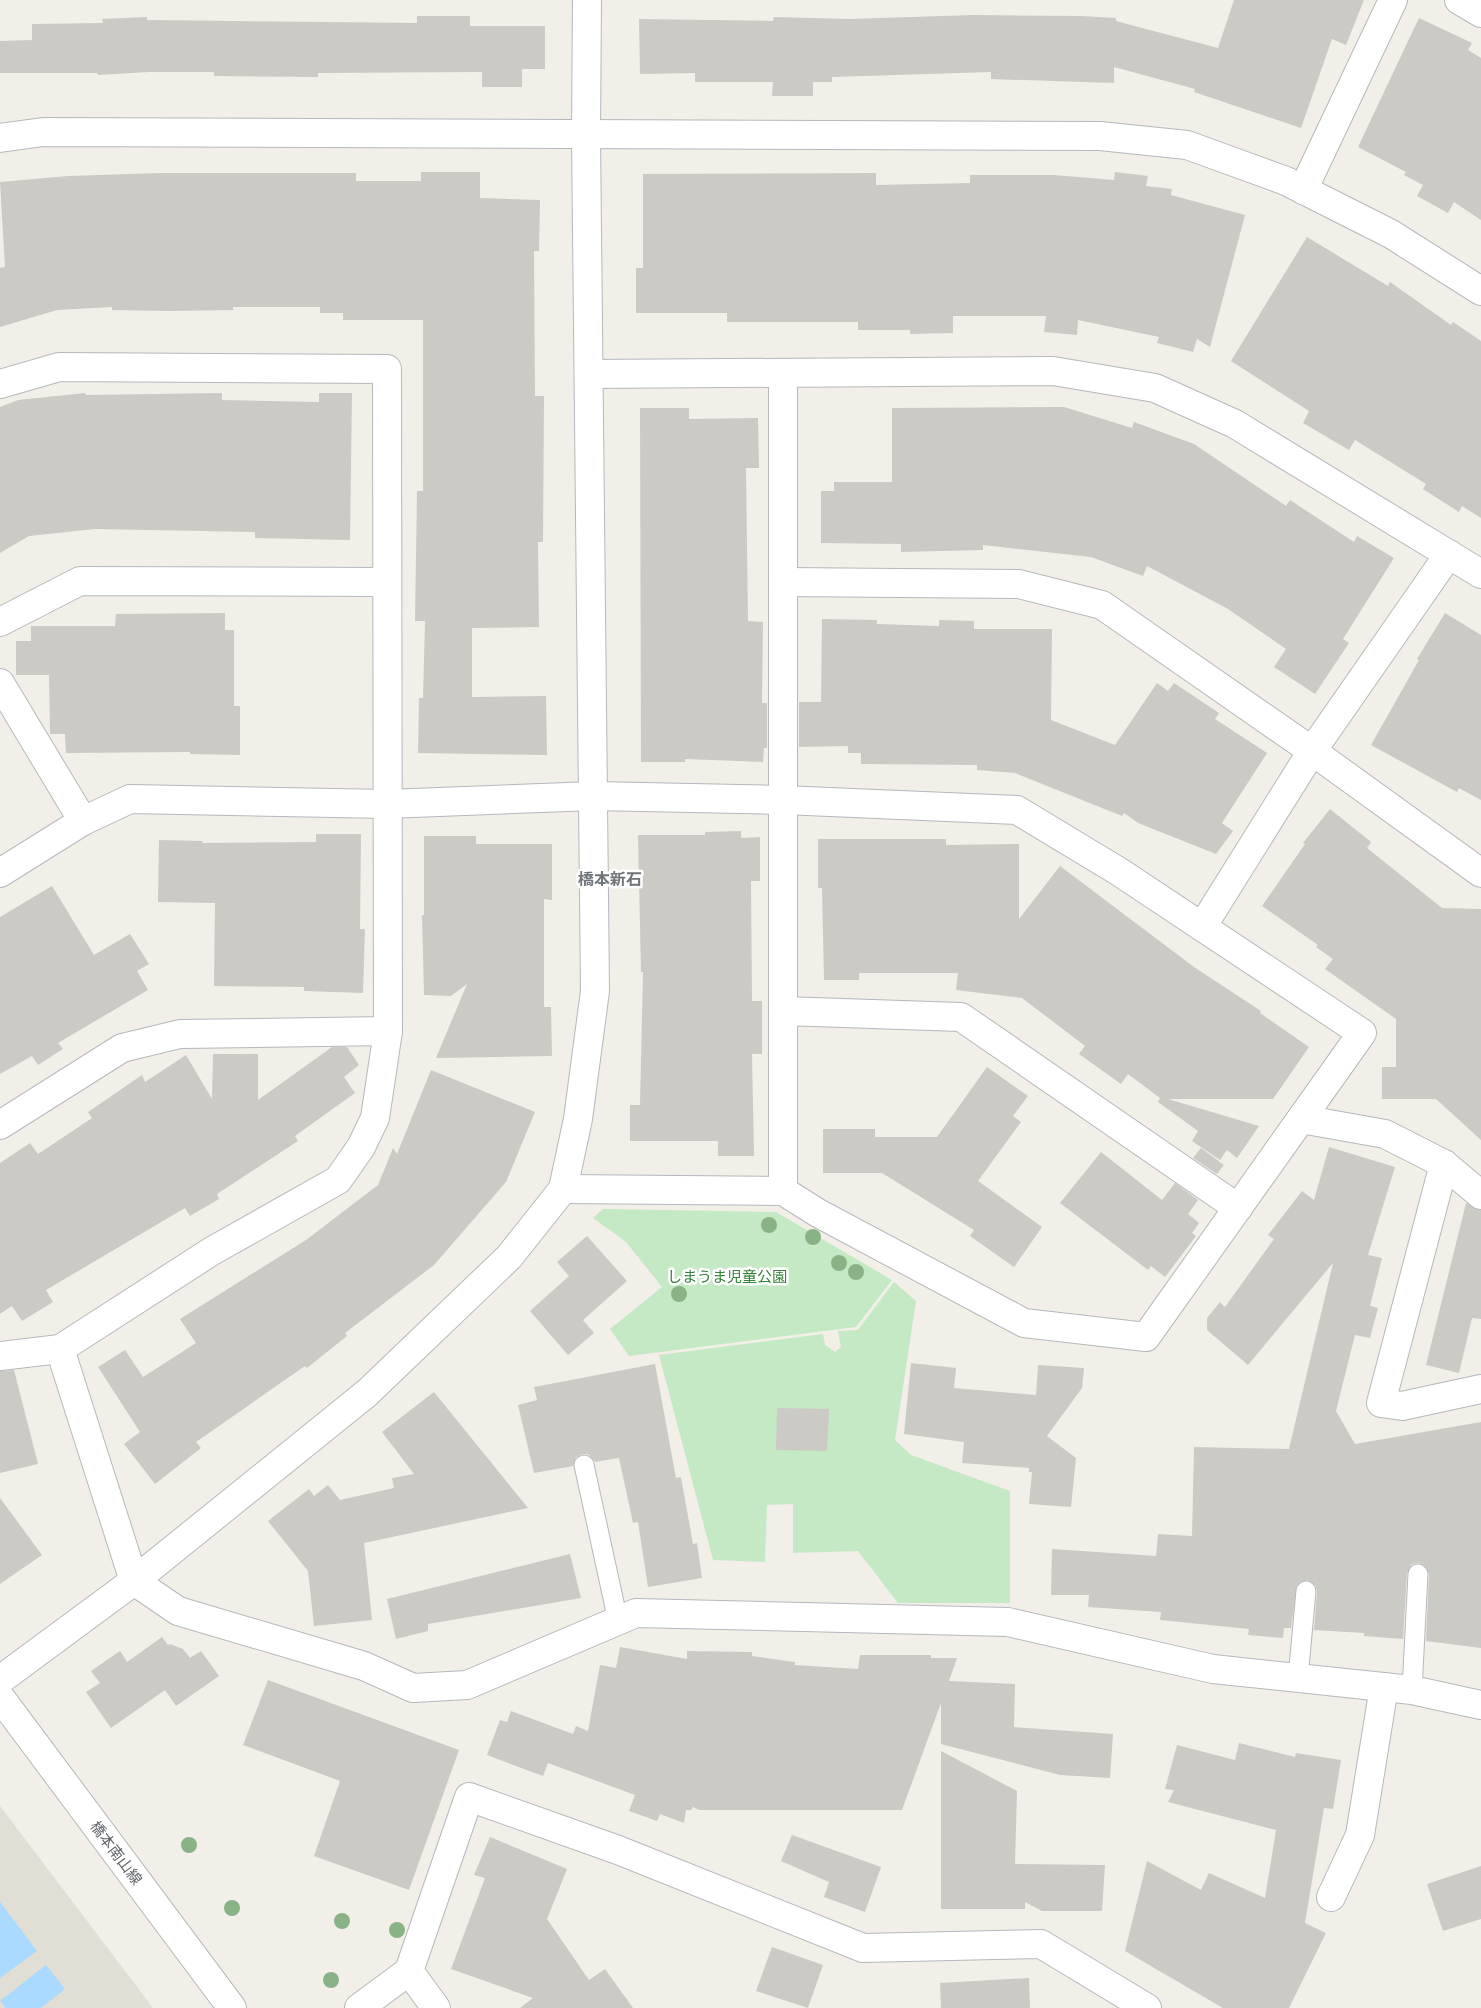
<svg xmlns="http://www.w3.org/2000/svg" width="1481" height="2008" font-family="'Work Sans','Noto Sans JP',sans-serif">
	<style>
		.education { fill: #e1ded6 }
		.green { fill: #c5e8c5 }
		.water { fill: #aadaff }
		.building { fill: #cccac5 }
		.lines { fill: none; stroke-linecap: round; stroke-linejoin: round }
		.service-casing { stroke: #b5b8bc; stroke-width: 21 }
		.minor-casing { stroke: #b5b8bc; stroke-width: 30 }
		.tertiary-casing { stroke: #b5b8bc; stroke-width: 30 }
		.service { stroke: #fff; stroke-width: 19 }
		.minor { stroke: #fff; stroke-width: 28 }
		.tertiary { stroke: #fff; stroke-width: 28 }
		.tree { fill: #89b387 }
		.labels { text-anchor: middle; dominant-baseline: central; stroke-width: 5; stroke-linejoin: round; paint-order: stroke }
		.park-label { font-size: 15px; fill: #348238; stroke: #fff }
		.street-label { font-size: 15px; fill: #5f6368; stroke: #fff }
		.neighbourhood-label { font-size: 16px; font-weight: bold; fill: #70757a; stroke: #fff }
	</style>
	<rect width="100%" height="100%" fill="#f1efe8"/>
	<path class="education" d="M0 1806 153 2008H0Z"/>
	<g class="green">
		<path d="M603 1209 776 1212 892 1280 856 1327 629 1356 610 1329 662 1287 626 1242 593 1218Z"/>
		<path d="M894 1282 916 1301 895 1440 911 1455 1010 1491V1603H898L858 1551 793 1553V1504L767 1505 765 1562 713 1560 659 1355 823 1334 825 1345 835 1352 841 1347 838 1331 858 1330Z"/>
	</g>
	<g class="water">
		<path d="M0 1902 37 1951 0 1978Z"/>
		<path d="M46 1965 65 1989 41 2008H6L0 2001Z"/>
	</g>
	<g class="building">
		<path d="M1234 0H1364L1346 45 1332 39 1301 128 1194 92 1195 89 1114 67V83L991 79V72L832 77V82H813V96H772L773 82H695V73L640 74 639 19 773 21 774 17 850 19 973 15 1081 16 1116 18V21L1218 48Z"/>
		<path d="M417 16H470V26H545V69H522V87H482V72L318 73V77L214 76V72H149L98 75 97 73H0V41L32 40V24L103 23 102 19 147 17V20L417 23Z"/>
		<path d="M1419 18 1472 43 1468 50 1481 58V220L1454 202 1448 213 1417 196 1423 185 1404 175 1406 172 1358 147Z"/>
		<path d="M421 172H480V198L540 200 539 251H534L535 396H544L543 542H538L539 627 472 628V697L546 696 547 755 418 753 419 698H423L425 621H415L417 491H423V320H343V313H320V307H233V310L169 311 112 310V307L57 310 0 327V268L5 267 0 182 68 176 161 173H356V181H421Z"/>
		<path d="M1115 172 1148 176 1146 186 1172 189 1171 195 1245 215 1210 347 1197 339 1193 352 1157 343 1159 337 1078 320 1077 335 1044 332 1046 316H953V333L910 334V330H858V322H727V313H636V268H643V174L876 173V185L970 183V175H1054L1114 180Z"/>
		<path d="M1307 237 1388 286 1390 282 1451 325 1453 322 1481 341V518L1462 506 1459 512 1423 489 1426 484 1355 440 1349 450 1303 423 1309 411 1231 361Z"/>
		<path d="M85 393 86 395 222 393V400L319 402V393H352L350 540 255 538V532L95 529 29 536 0 553V407L18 400Z"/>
		<path d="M1064 407 1132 428 1134 422 1194 444 1286 506 1290 500 1354 542 1357 536 1394 558 1343 639 1349 643 1315 694 1274 667 1286 649 1228 609 1147 566 1143 576 1091 557 983 545V550L901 552V544L821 543V491H834V482H892V408Z"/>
		<path d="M640 408H689V419L758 418 759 468H746L748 621 763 622 762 703H767V748H764L763 762 685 759V762H641Z"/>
		<path d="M225 613V630H234V706H240V755L190 754V752L66 753 65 734H50L49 675H16V641H31V626H115L116 614Z"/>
		<path d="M1445 613 1481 635V800L1459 788 1457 792 1371 745 1419 660 1417 659Z"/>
		<path d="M822 619 877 620V624L939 626V620L974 621V629H1052L1051 720 1115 745 1157 683 1168 691 1174 683 1219 713 1215 719 1267 753 1222 823 1233 831 1216 854 1138 823 1124 813 1122 816 1015 773 977 770V765L861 764V753H848V746L799 747V702H821Z"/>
		<path d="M1330 809 1371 842 1367 848 1442 908 1481 909V1140L1436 1099H1382V1067H1396V1019L1325 969 1333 959 1316 947 1318 945 1262 906 1305 844 1303 843Z"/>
		<path d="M741 831V838L760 837V881H751L752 1001H762V1054H752L754 1156H718V1141H630V1105H640L643 972H641L638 835H705V832Z"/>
		<path d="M316 834H361L360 929H365L363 993 304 991V987L214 986 215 903 158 902 159 840 203 841 202 843 316 842Z"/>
		<path d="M424 836H476V844H552V900L544 899V1007H551L552 1056 436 1058 467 984 451 996 424 995 422 915H424Z"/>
		<path d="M818 839H946V845L1019 844V919L1060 866 1194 967 1261 1011 1260 1013 1309 1047 1273 1099H1168L1259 1126 1237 1158 1227 1150 1220 1160 1192 1141 1198 1131 1158 1102 1160 1098 1128 1074 1121 1084 1079 1054 1085 1046 1022 998 956 990 958 973H859V980H824L822 888H818Z"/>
		<path d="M52 886 94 955 130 934 149 964 137 971 148 990 58 1043 63 1049 38 1065 32 1056 0 1074V917Z"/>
		<path d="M332 1047H347L359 1065 344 1077 355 1093 295 1136 298 1141 217 1194 219 1199 190 1216 185 1208 46 1290 53 1302 22 1321 12 1306 0 1314V1163L30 1143 38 1154 92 1118 88 1112 142 1075 145 1082 186 1055 212 1099 213 1054H258V1100Z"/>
		<path d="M987 1067 1028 1096 1013 1116 1021 1122 978 1181 1042 1227 1014 1267 970 1236 974 1230 882 1173H823V1129H875V1137H937Z"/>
		<path d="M431 1070 535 1112 506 1182 434 1265 345 1333 347 1336 307 1368 305 1366 196 1442 201 1448 155 1484 124 1444 140 1432 98 1367 125 1350 143 1377 196 1343 180 1319 306 1240 378 1185 393 1148 397 1154Z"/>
		<path d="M1329 1147 1395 1167 1368 1255 1382 1258 1370 1306 1378 1308 1370 1338 1355 1335 1336 1411 1355 1444 1481 1422V1648L1426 1641 1429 1574 1424 1565 1419 1563 1412 1564 1407 1573 1403 1639 1364 1636V1633L1314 1630 1317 1592 1316 1586 1308 1580 1297 1585 1291 1628H1284L1283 1638 1248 1635 1249 1629 1160 1620 1161 1612 1088 1607 1089 1595H1051L1052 1549 1156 1556 1158 1534 1192 1536 1194 1447 1289 1449 1333 1263 1248 1365 1207 1330V1318L1220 1302 1225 1307 1274 1239 1268 1235 1302 1191 1314 1200Z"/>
		<path d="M1201 1148 1224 1165 1217 1174 1193 1158Z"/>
		<path d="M1101 1152 1162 1200 1175 1183 1198 1200 1188 1214 1199 1223 1192 1233 1196 1236 1165 1277 1151 1266 1148 1270 1060 1203Z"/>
		<path d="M1466 1203 1481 1210V1319L1472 1318 1459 1373 1426 1365Z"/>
		<path d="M587 1236 627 1281 583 1320 594 1333 568 1355 530 1311 569 1276 557 1262Z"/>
		<path d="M911 1363 956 1368 954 1388 1036 1395 1038 1365 1084 1368 1082 1388 1047 1436 1076 1458 1071 1507 1029 1504 1032 1472H1029V1468L962 1463 964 1442 904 1434Z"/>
		<path d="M655 1364 676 1478 681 1477 693 1544 697 1543 702 1578 648 1587 638 1522 633 1523 619 1458 595 1462 588 1454H582L576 1457 573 1466 534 1473 518 1405 537 1400 534 1387Z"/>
		<path d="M14 1370 38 1464 0 1473V1371Z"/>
		<path d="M434 1392 528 1508 364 1543 372 1620 314 1626 308 1571 268 1521 309 1489 314 1496 328 1485 340 1500 394 1488 392 1478 414 1474 382 1432Z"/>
		<path d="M777 1408 829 1409 827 1451 776 1450Z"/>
		<path d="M0 1498 42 1555 0 1584Z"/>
		<path d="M570 1554 581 1598 428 1624V1631L396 1639 387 1599Z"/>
		<path d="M162 1637 168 1645 170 1644 183 1649 190 1658 201 1651 219 1676 176 1706 165 1690 111 1728 86 1692 100 1683 91 1671 120 1651 127 1662Z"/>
		<path d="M620 1647 687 1659V1651L752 1652V1656L795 1662V1665L858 1669 860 1655H931V1658H957L949 1681 1015 1684 1014 1727 1113 1734 1110 1778 1060 1775 941 1744V1703L902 1810H699L693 1807 691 1810H686L684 1823 660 1814 657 1821 629 1811 635 1795 548 1763 543 1776 487 1755 500 1720 507 1722 511 1711 573 1734 576 1726 588 1731 600 1665 616 1668Z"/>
		<path d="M268 1680 459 1750 409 1890 314 1856 340 1781 243 1745Z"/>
		<path d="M1239 1743 1295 1757 1296 1753 1341 1760 1333 1809 1324 1808 1305 1923 1326 1933 1289 2008H1223L1125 1951 1147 1861 1201 1890 1209 1873 1265 1898 1276 1830 1168 1802 1174 1790 1165 1789 1177 1745 1235 1760Z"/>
		<path d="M941 1751 1017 1791 1015 1864 1105 1865 1102 1911H1042L1025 1902V1909H941Z"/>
		<path d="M792 1835 881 1867 865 1912 824 1897 829 1882 781 1861Z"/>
		<path d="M490 1837 567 1869 547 1919 589 1980 605 1969 633 2008H520L533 1998 451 1969 485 1878 474 1875Z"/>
		<path d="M1481 1866V1919L1443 1931 1427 1884Z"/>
		<path d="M772 1947 823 1965 808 2008 756 1991Z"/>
		<path d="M1029 1978 1030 2008H941L940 1983Z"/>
	</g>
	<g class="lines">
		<defs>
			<g id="service">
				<path d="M584 1465 618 1621"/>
				<path d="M1298 1678 1306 1591"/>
				<path d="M1412 1690 1418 1574"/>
			</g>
			<g id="minor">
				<path d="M1459 0 1481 13"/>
				<path d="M1303 190 1393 0"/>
				<path d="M783 373V1191"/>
				<path d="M589 374 1053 371 1155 388 1235 424 1481 574"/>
				<path d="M0 384 59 367 387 369 388 1031 375 1118 361 1147 338 1180 212 1251 60 1349 0 1356"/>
				<path d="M783 582 1019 584 1102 605 1312 751 1481 873"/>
				<path d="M0 622 80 581 387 582"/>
				<path d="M0 683 83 821"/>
				<path d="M0 873 83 821 130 799 387 804 593 796 783 800 1017 810 1118 871 1362 1033 1146 1337 1024 1323 818 1213 783 1191 563 1189"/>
				<path d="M1202 927 1312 751 1449 554"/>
				<path d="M783 1011 961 1017 1238 1208"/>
				<path d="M1301 1119 1385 1134 1444 1164 1481 1195"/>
				<path d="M0 1125 122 1048 180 1034 388 1031"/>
				<path d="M1444 1164 1381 1403 1402 1406 1481 1389"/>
				<path d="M60 1349 134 1581 178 1611 364 1666 413 1688 467 1685 636 1613 1008 1622 1213 1669 1412 1690 1481 1705"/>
				<path d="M1331 1897 1360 1835 1384 1687"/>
				<path d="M409 1971 436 2008"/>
				<path d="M359 2008 409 1971 469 1797 618 1850 863 1948 1041 1944 1147 2008"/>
			</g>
			<g id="tertiary">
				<path d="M0 138 43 132 1100 136 1187 145 1286 181 1391 234 1481 291"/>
				<path d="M0 1680 134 1581 367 1393 509 1257 563 1189 578 1119 595 991 586 135 587 0"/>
				<path d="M0 1697 232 2008"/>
			</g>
		</defs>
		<use href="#service" class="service-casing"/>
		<use href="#minor" class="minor-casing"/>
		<use href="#tertiary" class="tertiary-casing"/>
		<use href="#service" class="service"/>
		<use href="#minor" class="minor"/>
		<use href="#tertiary" class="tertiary"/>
	</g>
	<g class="tree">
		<circle cx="769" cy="1225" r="8"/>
		<circle cx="813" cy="1237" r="8"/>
		<circle cx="839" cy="1263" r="8"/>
		<circle cx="856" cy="1272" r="8"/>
		<circle cx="679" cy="1294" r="8"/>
		<circle cx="189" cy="1845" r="8"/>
		<circle cx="232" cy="1908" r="8"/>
		<circle cx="342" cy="1921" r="8"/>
		<circle cx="397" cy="1930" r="8"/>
		<circle cx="331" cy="1980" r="8"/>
	</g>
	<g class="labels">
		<g class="park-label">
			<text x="727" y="1277">しまうま児童公園</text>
		</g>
		<g class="street-label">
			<text transform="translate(116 1853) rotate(53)">橋本南山線</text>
		</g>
		<g class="neighbourhood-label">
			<text x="610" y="879">橋本新石</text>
		</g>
	</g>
</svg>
